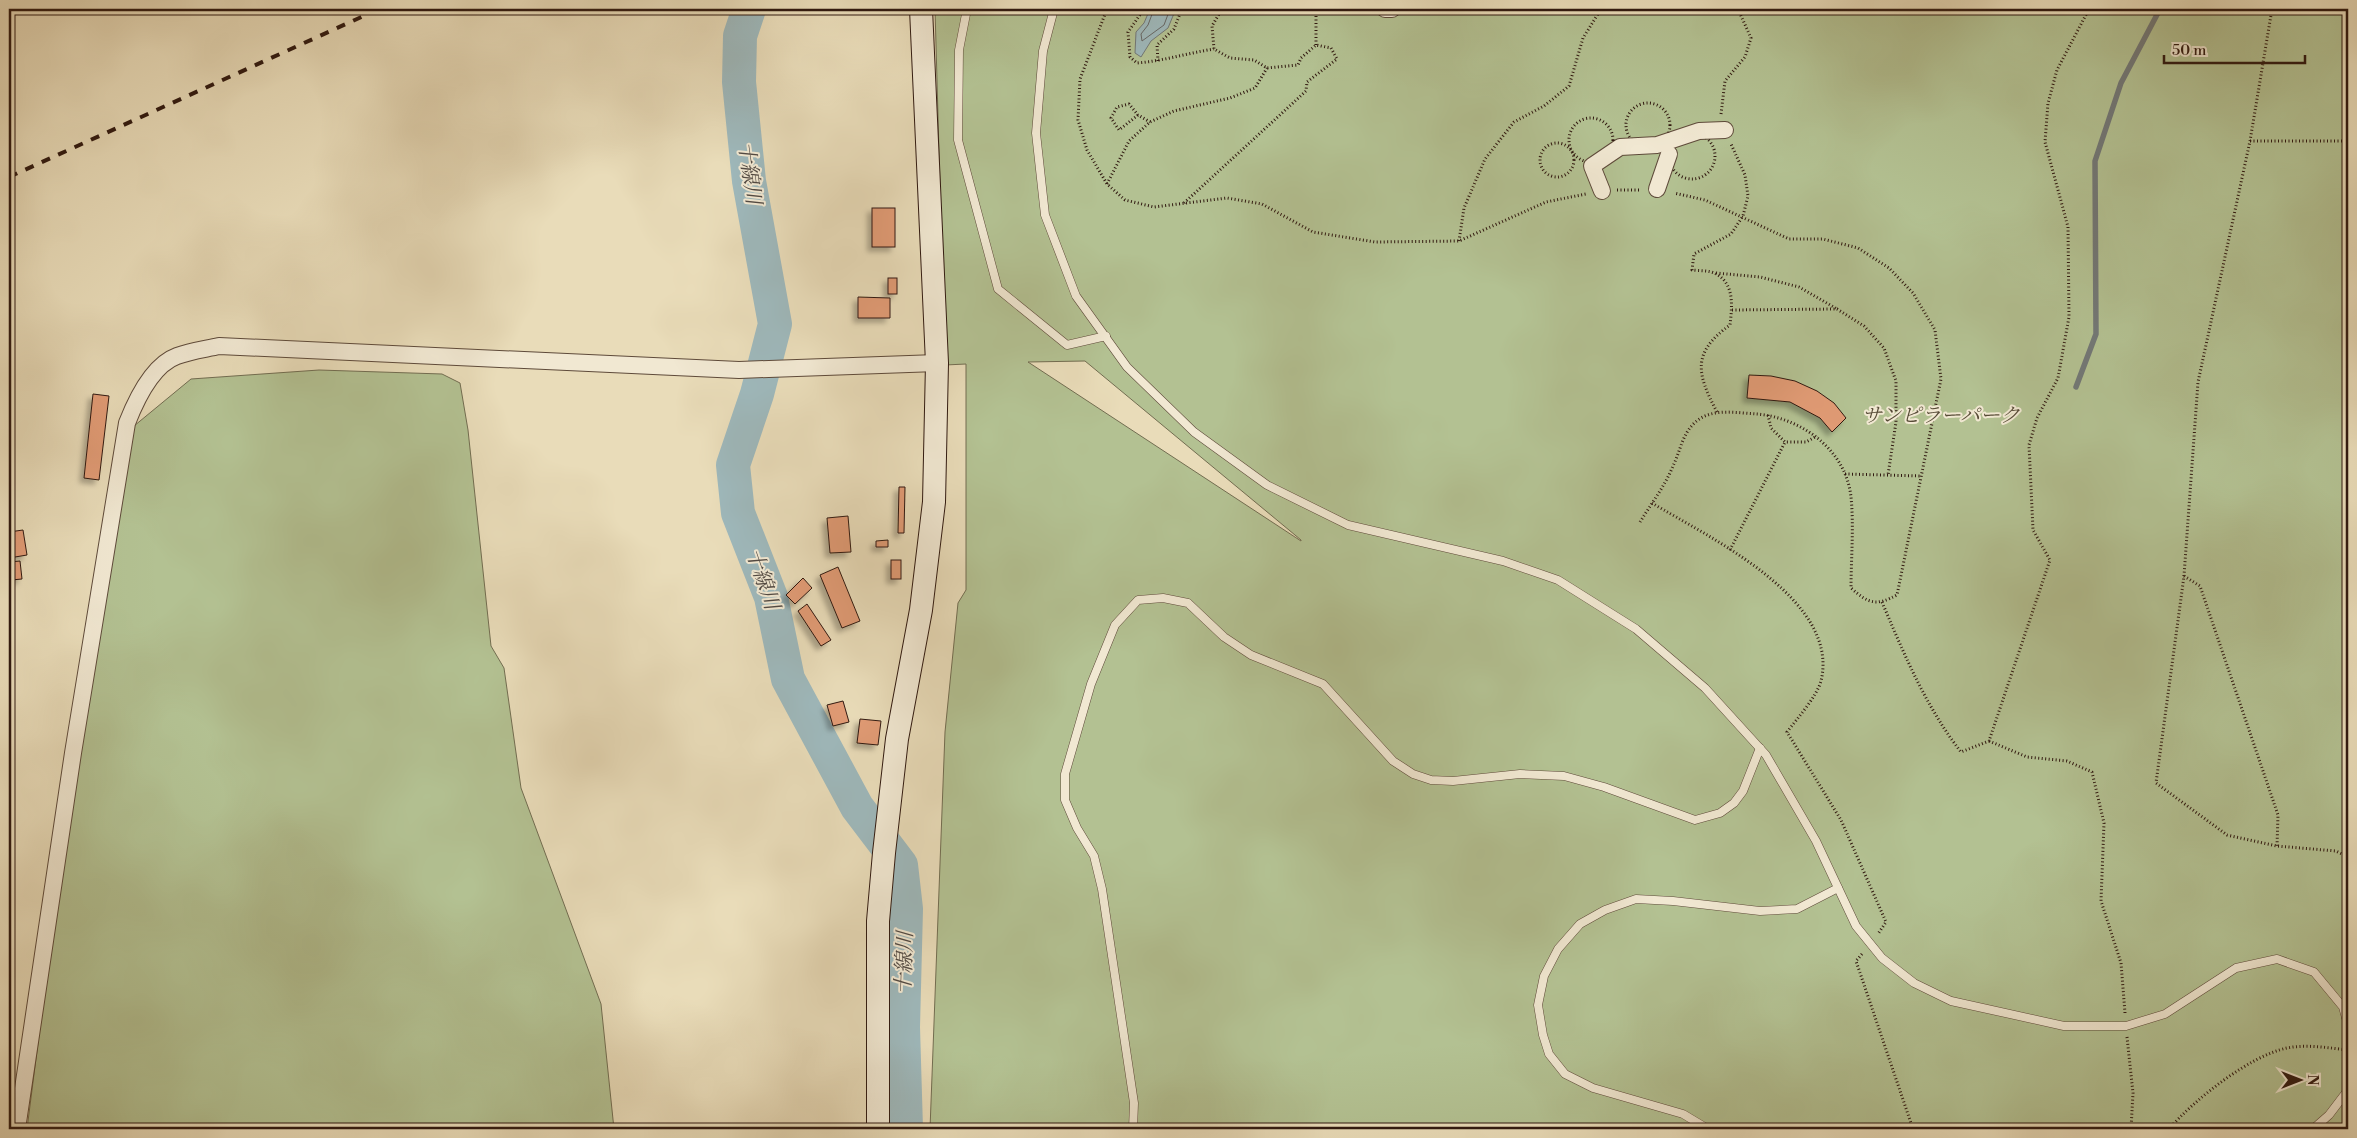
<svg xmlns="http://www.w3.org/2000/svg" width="2357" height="1138" font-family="'Libre Bodoni','Noto Serif JP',serif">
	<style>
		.green { fill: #b3c192; stroke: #726d51; fill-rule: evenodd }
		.water { fill: #9eb8bb; stroke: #727877 }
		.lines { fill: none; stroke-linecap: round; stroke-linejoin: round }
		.shore { stroke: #676866; stroke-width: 1 }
		.stream { stroke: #727877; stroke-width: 5.5 }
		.river { stroke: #9eb8bb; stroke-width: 34 }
		.building { fill: #e19b75; stroke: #301910; filter: url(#shadow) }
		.lane-casing { stroke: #5e4a3a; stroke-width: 9 }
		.street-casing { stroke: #5e4a3a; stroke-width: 18 }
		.secondary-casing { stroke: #301910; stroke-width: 24 }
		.path { stroke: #301910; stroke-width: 3; stroke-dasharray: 1 2.5; stroke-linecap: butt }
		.lane { stroke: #f1e8d2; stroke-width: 8 }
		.street { stroke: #f1e8d2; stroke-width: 16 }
		.secondary { stroke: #f1e8d2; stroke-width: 22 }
		.rail { stroke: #301910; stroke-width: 4; stroke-dasharray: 9 9; stroke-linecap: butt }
		.labels { text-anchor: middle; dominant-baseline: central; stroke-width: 4; stroke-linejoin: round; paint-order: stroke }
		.park-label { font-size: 20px; font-style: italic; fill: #574b37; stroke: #f1e8d2 }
		.water-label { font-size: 21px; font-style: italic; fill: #514943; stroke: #f1e8d2 }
	</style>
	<defs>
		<filter id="shadow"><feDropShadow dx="-4.5" dy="4.5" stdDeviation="2.5" flood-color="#0004"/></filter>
	</defs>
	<rect width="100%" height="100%" fill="#e9dcb9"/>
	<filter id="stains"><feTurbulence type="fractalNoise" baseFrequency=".004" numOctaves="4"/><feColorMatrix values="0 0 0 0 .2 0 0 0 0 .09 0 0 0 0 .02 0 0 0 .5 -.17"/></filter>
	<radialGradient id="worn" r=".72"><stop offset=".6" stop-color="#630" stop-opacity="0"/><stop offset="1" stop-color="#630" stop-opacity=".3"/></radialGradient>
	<g class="green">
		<path d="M935 9H2348V1129H930L945 732 958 603 966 590V364L945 365ZM1085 361 1301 540V541L1028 362Z"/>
		<path d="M319 370 442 374 460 383 468 430 491 646 504 668 521 788 601 1004 614 1129H27L81 706 134 426 191 379Z"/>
	</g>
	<path class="water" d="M1150 9 1175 11 1168 28 1151 41 1141 57 1135 53 1136 32 1144 23Z"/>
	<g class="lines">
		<path class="shore" d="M1154 9 1148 25 1141 34 1142 41 1164 25 1170 9"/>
		<path class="stream" d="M2076 387 2096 334 2095 161 2121 83 2160 9"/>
		<path class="river" d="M749 9 740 36 739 82 749 181 775 324 757 394 733 465 738 513 771 597 788 679 857 807 901 865 906 909 903 1027 906 1129"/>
	</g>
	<g class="building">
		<rect x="872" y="208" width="23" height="39"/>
		<rect x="888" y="278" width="9" height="16"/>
		<path d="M858 297 890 298V318H858Z"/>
		<path d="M1749 375 1771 376 1795 381 1817 391 1834 403 1846 418 1832 432 1820 418 1790 402 1747 398Z"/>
		<path d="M93 394 109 396 99 480 84 478Z"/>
		<path d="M899 487H905L904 533H898Z"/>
		<path d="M848 516 851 552 830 553 827 518Z"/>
		<path d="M23 530 27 555 9 558V532Z"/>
		<path d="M888 540V547H876V541Z"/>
		<rect x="891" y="560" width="10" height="19"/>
		<path d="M20 561 22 579 11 580 9 562Z"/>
		<path d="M838 567 860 621 842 628 820 575Z"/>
		<path d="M803 578 812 588 795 604 786 595Z"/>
		<path d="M807 604 831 640 821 646 798 611Z"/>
		<path d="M843 701 849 722 833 726 827 705Z"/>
		<path d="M860 719 881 721 878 745 857 743Z"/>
	</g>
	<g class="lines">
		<defs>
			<g id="lane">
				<path d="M967 9 959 50 958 140 998 289 1067 345 1106 336"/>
				<path d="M1054 9 1043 51 1036 133 1045 215 1076 296 1127 367 1194 432 1267 485 1348 525 1503 561 1558 580 1636 629 1705 688 1766 755 1816 841 1856 926 1882 958 1914 983 1951 1001 2064 1026H2126L2165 1014 2236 968 2277 959 2314 972 2343 1007 2348 1025"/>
				<path d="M1133 1129 1134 1103 1102 889 1094 856 1077 828 1065 800V774L1091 684 1115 625 1138 600 1163 598 1188 603 1224 637 1251 655 1323 684 1393 761 1413 774 1431 780 1453 781 1520 774 1564 776 1604 787 1695 820 1720 813 1734 803 1743 791 1760 748"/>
				<path d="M1708 1129 1683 1114 1593 1088 1565 1074 1549 1054 1543 1035 1538 1005 1544 976 1558 949 1580 924 1605 910 1636 899 1673 901 1760 911 1797 909 1838 888"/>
				<path d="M2313 1129 2329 1115 2348 1090"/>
			</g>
			<g id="street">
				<path d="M1385 9H1392"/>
				<path d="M1657 189 1669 154"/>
				<path d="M1602 191 1592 166 1620 147 1657 145 1699 131 1725 130"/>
				<path d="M17 1129 73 753 127 423C136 400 152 365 177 356 190 351 206 349 219 346L739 370 937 363"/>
			</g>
			<path id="secondary" d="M878 1129V921L884 853 897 739 921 610 934 502 937 363 921 9"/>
		</defs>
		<use href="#lane" class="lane-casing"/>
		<use href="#street" class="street-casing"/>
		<use href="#secondary" class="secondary-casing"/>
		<g class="path">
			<path d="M1107 9 1080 79 1078 120 1087 150 1107 184 1125 200 1154 207 1227 198 1262 204 1313 232 1375 242 1459 241 1546 202 1586 194"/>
			<path d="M1144 9 1128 32 1130 57 1137 63C1163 61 1188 53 1214 49"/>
			<path d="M1316 9V45"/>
			<path d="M2272 9 2250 141 2198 382 2184 576 2156 783 2227 835 2277 846 2336 851 2348 857"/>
			<path d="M1158 61 1157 45 1174 29 1182 9"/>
			<circle cx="1648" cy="125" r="22"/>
			<path d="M1721 114 1725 81 1745 57 1751 38 1738 9"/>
			<path d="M1138 115 1119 130 1111 118 1117 107 1129 104 1138 115 1150 122"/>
			<circle cx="1591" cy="140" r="22"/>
			<circle cx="1692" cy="156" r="23"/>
			<path d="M2250 141H2348"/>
			<circle cx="1557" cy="160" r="17"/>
			<path d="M1107 184 1129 141 1150 122 1174 111 1230 98 1255 88 1267 68"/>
			<path d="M1617 190H1641"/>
			<path d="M1184 203 1306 91 1307 82 1337 59 1331 48 1316 45 1301 58 1298 65 1267 68 1254 60 1230 58 1214 49 1212 26 1222 9"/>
			<path d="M1459 241 1464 208 1485 159 1514 122 1544 106 1569 86 1583 38 1601 9"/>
			<path d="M1716 273 1760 277 1799 287 1837 309"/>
			<path d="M1732 310 1837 309 1864 326 1884 348 1896 381V422L1888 475"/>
			<path d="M1717 412C1697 374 1691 353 1730 325 1732 307 1735 284 1716 274 1710 270 1699 271 1692 270L1694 254 1731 234 1743 216 1748 196 1745 175 1731 144"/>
			<path d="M1768 415 1771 428 1785 442H1806L1817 436"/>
			<path d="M1845 474 1921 476"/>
			<path d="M1652 503C1708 537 1841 599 1821 681 1817 696 1797 719 1787 732L1841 820 1886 922 1878 934"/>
			<path d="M1640 522C1651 504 1665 486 1673 466 1681 450 1682 432 1698 420 1714 408 1738 413 1757 414 1802 418 1846 450 1851 497 1854 527 1851 559 1851 588 1869 604 1876 606 1897 595L1941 379 1935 330 1913 293 1889 268 1858 248 1823 239H1789L1705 200 1674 193"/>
			<path d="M1730 550 1785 442"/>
			<path d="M2184 576 2200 586 2278 815 2277 846"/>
			<path d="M1882 602C1904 654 1926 707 1961 752L1989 741 2050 560 2033 530 2029 445 2037 418 2058 378 2069 317 2068 227 2045 142 2048 103 2057 70 2089 9"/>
			<path d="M1989 741 2027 757 2067 761 2092 772 2104 823 2101 901 2121 963 2125 1013"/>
			<path d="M1862 954 1856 961 1913 1129"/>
			<path d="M2127 1037 2133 1093 2131 1129"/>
			<path d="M2169 1129C2194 1100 2249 1056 2287 1048 2307 1044 2329 1048 2348 1050"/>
		</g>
		<use href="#lane" class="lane"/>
		<use href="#street" class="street"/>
		<use href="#secondary" class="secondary"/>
		<path class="rail" d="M9 177 379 9"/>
	</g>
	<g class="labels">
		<g class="park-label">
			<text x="1941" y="416">サンピラーパーク</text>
		</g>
		<g class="water-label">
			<text transform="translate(749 173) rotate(82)">十線川</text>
			<text transform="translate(762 579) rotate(71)">十線川</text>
			<text transform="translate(905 963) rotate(-88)">十線川</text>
		</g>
	</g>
	<rect width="2357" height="1138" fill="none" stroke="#e9dcb9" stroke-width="30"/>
	<rect x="10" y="10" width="2337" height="1118" fill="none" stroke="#301910" stroke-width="2.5"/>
	<rect x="15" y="15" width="2327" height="1108" fill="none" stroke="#301910"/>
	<g transform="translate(2300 1080) rotate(90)" stroke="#f1e8d2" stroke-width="4" paint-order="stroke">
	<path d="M0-4L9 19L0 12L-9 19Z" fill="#301910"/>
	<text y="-8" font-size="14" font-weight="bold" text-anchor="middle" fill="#301910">N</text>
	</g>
	<path d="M2164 55v8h141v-8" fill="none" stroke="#301910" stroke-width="2.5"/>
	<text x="2172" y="55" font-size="15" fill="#301910" stroke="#f1e8d2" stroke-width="4" paint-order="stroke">50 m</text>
	<rect width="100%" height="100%" filter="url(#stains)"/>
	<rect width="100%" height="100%" fill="url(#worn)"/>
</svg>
